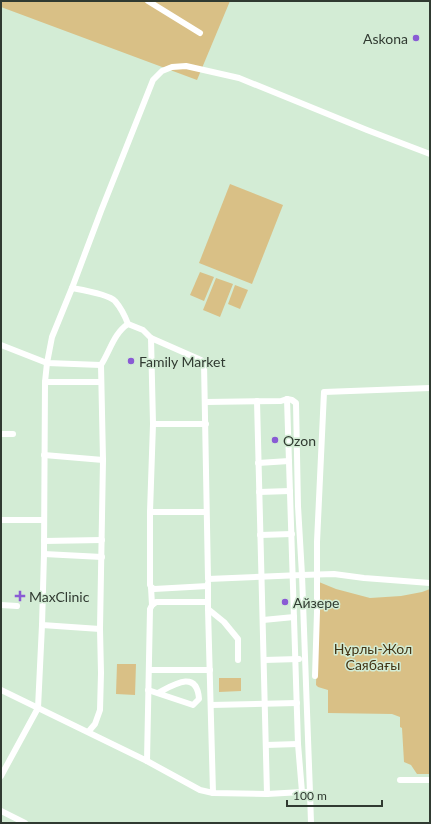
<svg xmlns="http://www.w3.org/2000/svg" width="431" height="824" font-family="Lato,sans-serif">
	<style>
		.green { fill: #d9c086 }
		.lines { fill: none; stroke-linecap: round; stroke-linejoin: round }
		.minor { stroke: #fff; stroke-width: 6 }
		.poi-dot { fill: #895bd4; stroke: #d3ecd5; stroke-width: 1.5 }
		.labels { text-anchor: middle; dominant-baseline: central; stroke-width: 3; stroke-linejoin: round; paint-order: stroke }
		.poi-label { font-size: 14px; fill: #303a31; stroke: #d3ecd5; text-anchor: start }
		.park-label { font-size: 14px; fill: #423414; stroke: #d3ecd5 }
	</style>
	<rect width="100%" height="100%" fill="#d3ecd5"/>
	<g class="green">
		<path d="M1 1H230L197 80 1 7Z"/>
		<path d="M230 184 283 205 252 284 199 263Z"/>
		<path d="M200 272 214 277 204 301 190 295Z"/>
		<path d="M216 278 233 284 220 317 203 310Z"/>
		<path d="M235 285 248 290 240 309 228 304Z"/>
		<path d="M319 582 336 589 370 598 401 596 422 592 430 589V774H417L411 765 404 762 402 728 400 727V717L392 714 328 713V690L318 687 316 685Z"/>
		<path d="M117 664H136L135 695 116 694Z"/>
		<path d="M219 678H241V691L219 692Z"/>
	</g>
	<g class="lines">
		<g class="minor">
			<path d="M148 1 200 33"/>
			<path d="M72 288C83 290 108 294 115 301 121 308 125 316 128 324"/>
			<path d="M1 345 47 363 101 365"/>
			<path d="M45 382 47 363 52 337 72 288 101 211 153 80 162 71 172 67 186 66 239 78 367 130 430 154"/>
			<path d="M257 401 267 794"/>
			<path d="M153 424H206"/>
			<path d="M1 434H13"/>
			<path d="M44 455 103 460"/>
			<path d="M258 463 289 461"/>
			<path d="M259 492 290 491"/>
			<path d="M150 512 153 424 151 338 201 360 204 363 208 579 302 575 298 506 296 403 292 400 287 399"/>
			<path d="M206 512H150V585L151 587 154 589 208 586"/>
			<path d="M1 520H44"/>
			<path d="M260 535 292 534"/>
			<path d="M44 541 102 540"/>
			<path d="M44 554 102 557"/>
			<path d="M208 583V609L224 622 238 639V660"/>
			<path d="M151 587 152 605"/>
			<path d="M1 605 17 606"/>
			<path d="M208 609 213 793"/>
			<path d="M263 620 294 617"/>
			<path d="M100 629 42 625 44 554 45 382H101"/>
			<path d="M264 660 299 659"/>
			<path d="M149 670H210"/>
			<path d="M315 676 317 612V542L324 392 430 388"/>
			<path d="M1 690 147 761 200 790 213 793 267 794 302 792 298 744 287 399 281 401 206 402"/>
			<path d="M148 690 193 705 199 699C197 669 173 685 158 693"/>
			<path d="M211 705 297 703"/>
			<path d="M89 731 95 724 100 710 101 673 100 629 103 460 101 365C110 351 114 333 128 324L143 330 151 338"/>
			<path d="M266 745 298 744"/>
			<path d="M147 761 150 609 152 605 156 602H208"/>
			<path d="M1 776 38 708 42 625"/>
			<path d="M400 780H430"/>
			<path d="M306 792 310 793 311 823"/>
			<path d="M310 793 302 575 334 574 364 578 430 583"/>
			<path d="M1 811 25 823"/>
		</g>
	</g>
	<g class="poi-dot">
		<circle cx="416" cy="38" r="4"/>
		<circle cx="131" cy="361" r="4"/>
		<circle cx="275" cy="440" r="4"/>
		<path d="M18 590h4v4h4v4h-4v4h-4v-4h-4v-4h4z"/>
		<circle cx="285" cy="602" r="4"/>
	</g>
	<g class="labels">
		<g class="poi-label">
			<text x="408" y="38" text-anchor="end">Askona</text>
			<text x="139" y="361">Family Market</text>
			<text x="283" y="440">Ozon</text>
			<text x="29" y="596">MaxClinic</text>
			<text x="293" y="602">Айзере</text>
		</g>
		<g class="park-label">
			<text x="373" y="648">Нұрлы-Жол<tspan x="373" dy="16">Саябағы</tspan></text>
		</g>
	</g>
	<rect width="431" height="824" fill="none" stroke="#303a31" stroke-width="4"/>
	<path d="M287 800v6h95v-6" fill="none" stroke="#303a31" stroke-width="2"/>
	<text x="293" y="800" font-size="12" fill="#303a31" stroke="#d3ecd5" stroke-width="3" paint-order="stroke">100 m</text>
</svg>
